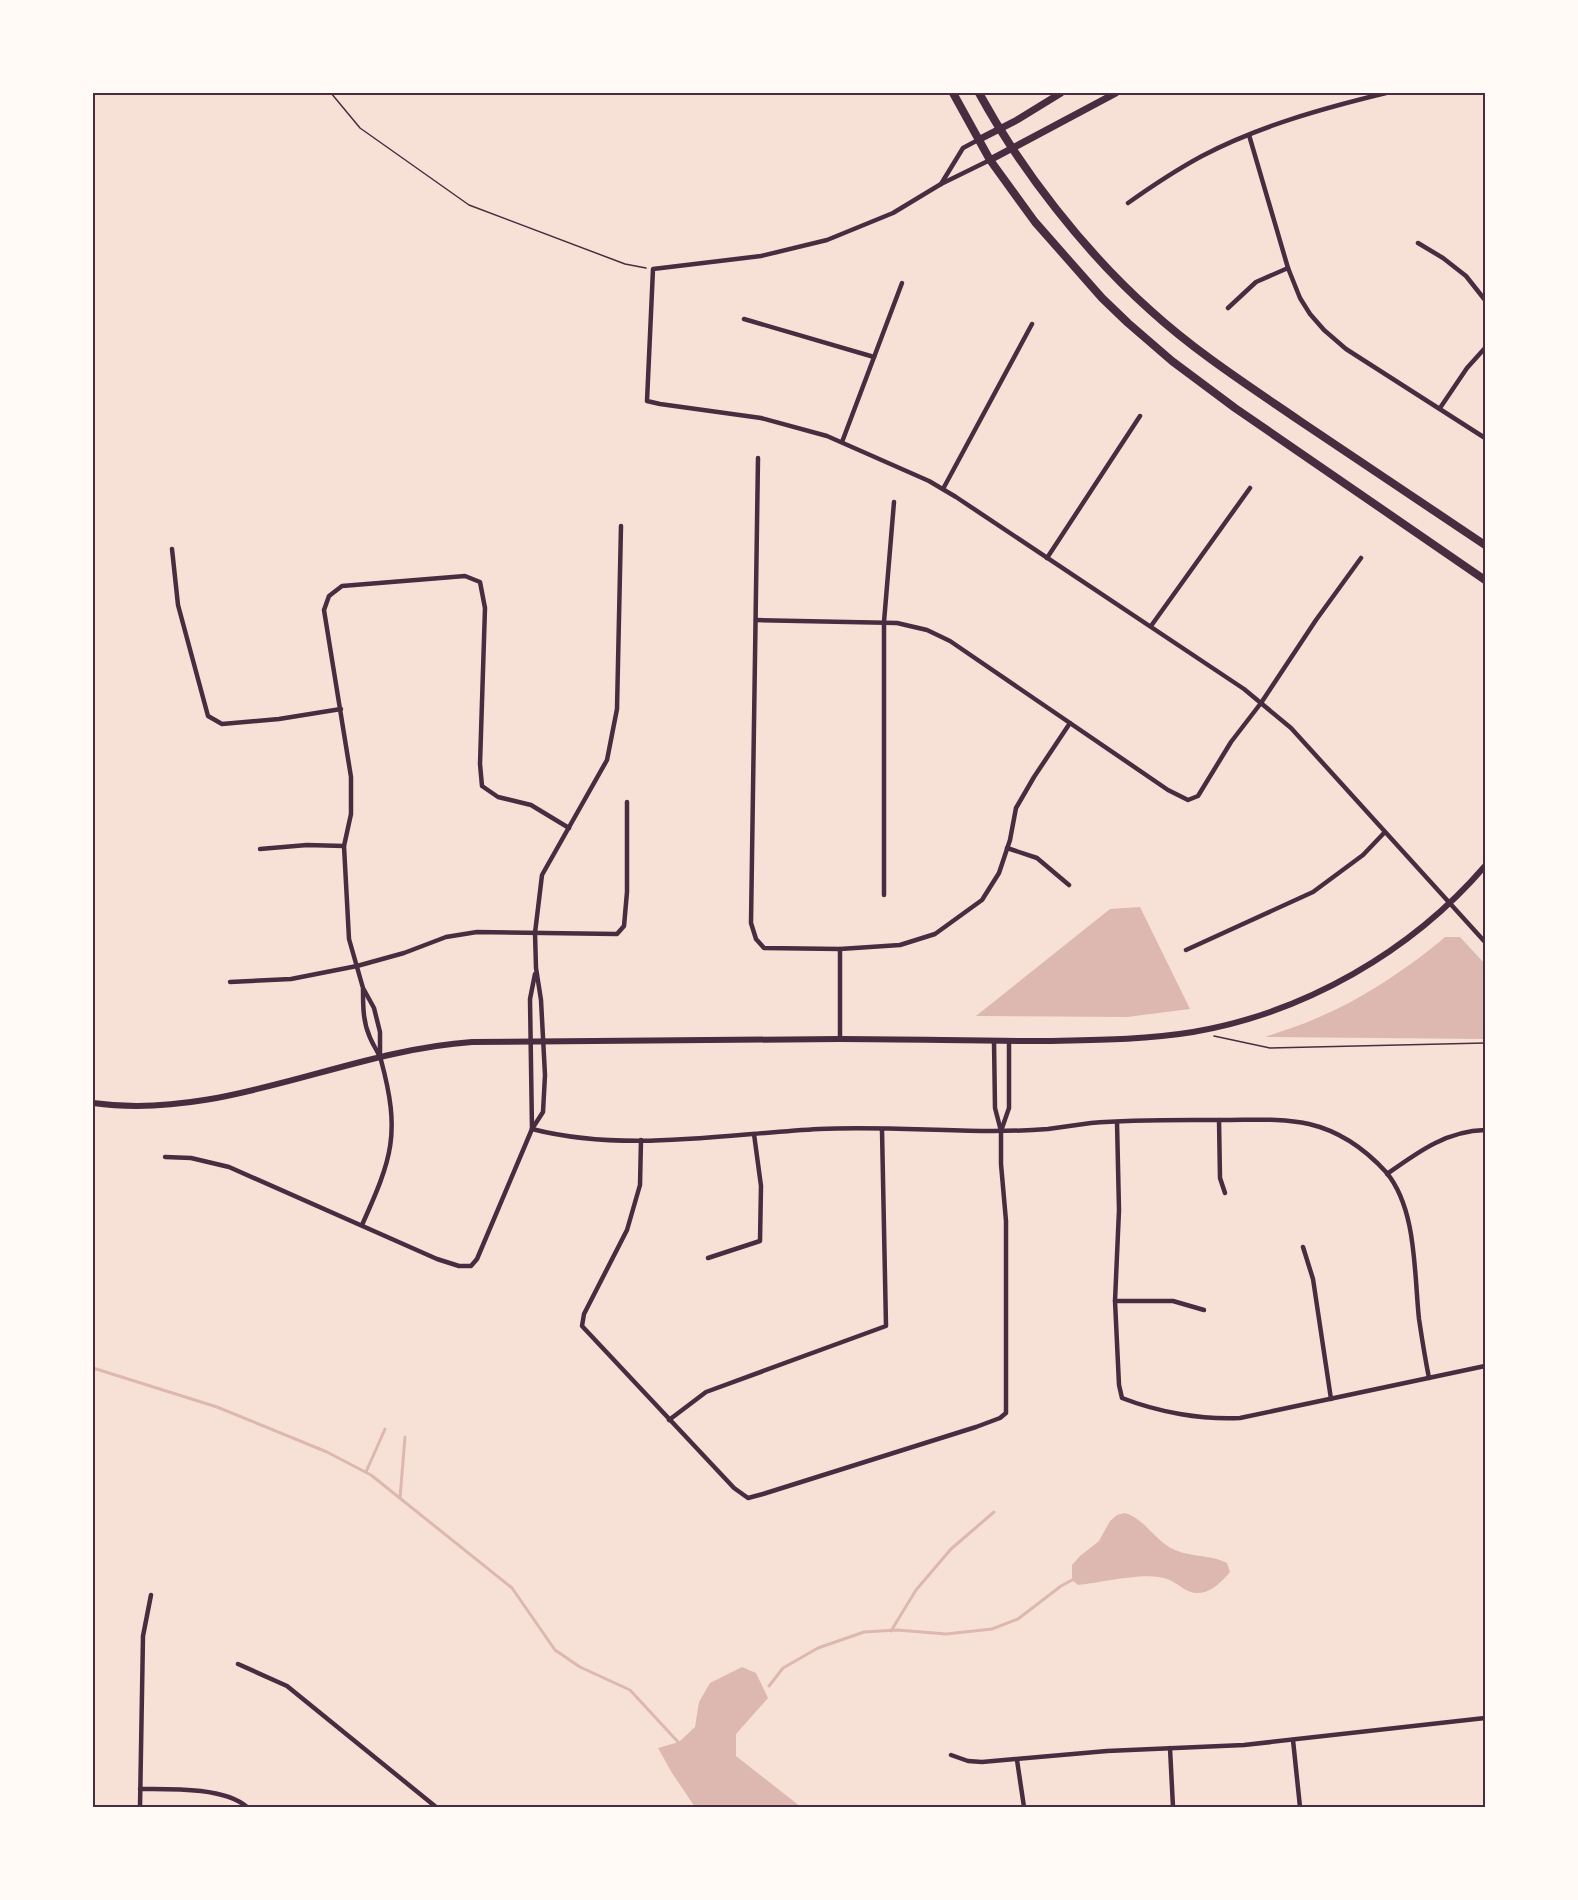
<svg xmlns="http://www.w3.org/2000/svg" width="1578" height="1900" font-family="Helvetica,sans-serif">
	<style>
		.water { fill: #dcb8b0 }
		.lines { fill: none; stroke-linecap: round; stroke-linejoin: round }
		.stream { stroke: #dcb8b0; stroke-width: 3 }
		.path { stroke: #4a2c40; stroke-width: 1.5 }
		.minor { stroke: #4a2c40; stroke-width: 4.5 }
		.tertiary { stroke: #4a2c40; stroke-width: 6 }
		.secondary { stroke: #4a2c40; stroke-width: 7 }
		.primary { stroke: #4a2c40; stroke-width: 8 }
		.neatline { fill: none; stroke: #4a2c40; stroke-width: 2 }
	</style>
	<rect width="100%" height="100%" fill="#f7e1d7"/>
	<g class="water">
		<path d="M1140 907 1190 1009 1127 1017 976 1016 1110 909Z"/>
		<path d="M1445 937H1460L1485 964V1039L1265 1037C1282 1031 1300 1026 1317 1018 1359 1001 1410 967 1445 937Z"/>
		<path d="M1125 1513C1144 1519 1153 1537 1169 1547 1188 1558 1210 1554 1227 1563L1230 1572C1224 1579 1215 1589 1205 1592 1188 1597 1181 1584 1167 1579 1146 1571 1101 1583 1078 1585L1072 1580V1565L1080 1556 1099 1541 1110 1521 1117 1515Z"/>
		<path d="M742 1667 756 1673 768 1698 736 1734V1756L801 1807H695L672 1773 658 1748 679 1742 695 1727 699 1702 710 1683Z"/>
	</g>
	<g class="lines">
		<g class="stream">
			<path d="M93 1368 217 1407 327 1452 371 1475 512 1588 555 1650 580 1667 630 1690 679 1743"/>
			<path d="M366 1472 385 1429"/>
			<path d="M400 1498 405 1437"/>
			<path d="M891 1631 916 1590 951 1549 994 1512"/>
			<path d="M769 1686 783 1668 818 1648 864 1632 897 1630 946 1634 992 1629 1018 1619 1061 1586 1074 1579"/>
		</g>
		<g class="path">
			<path d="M331 93 360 128 469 205 625 264 646 268"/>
			<path d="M1214 1036 1270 1048 1485 1043"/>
		</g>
		<g class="minor">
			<path d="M1249 135 1288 268 1300 298 1310 314 1324 330 1346 349 1485 438"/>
			<path d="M990 160 941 184 893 213 827 240 761 256 653 269 647 401 660 404 761 418 827 436 929 481 956 497 1244 689 1291 728 1485 942"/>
			<path d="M941 184 963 148 978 140"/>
			<path d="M1128 203C1152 186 1176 170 1202 156 1259 126 1324 108 1386 93"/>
			<path d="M1418 243 1443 258 1466 276 1485 300"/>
			<path d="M1228 308 1256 282 1288 268"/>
			<path d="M744 319 874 357"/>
			<path d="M1440 408 1467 368 1485 348"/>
			<path d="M842 442 902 283"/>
			<path d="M758 458 751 923 756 939 764 948 840 949 900 945 935 934 982 900 999 873 1010 840 1016 808 1034 777 1070 723"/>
			<path d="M943 489 1032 324"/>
			<path d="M172 549 178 605 208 716 222 724 279 719 341 709"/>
			<path d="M1047 558 1140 416"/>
			<path d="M756 620 897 623 927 630 950 641 1168 790 1188 800 1198 796 1231 742 1261 703 1316 620 1361 558"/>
			<path d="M1151 626 1250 488"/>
			<path d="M1007 848 1037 858 1069 885"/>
			<path d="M260 849 307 845 344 846"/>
			<path d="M884 895V622L894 502"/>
			<path d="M1186 950 1313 892 1363 855 1384 833"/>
			<path d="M230 982 291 979 357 966 404 953 446 937 477 932 617 934 624 926 627 892V802"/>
			<path d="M840 1039V949"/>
			<path d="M380 1056V1032L374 1008 363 988 349 939 344 846 351 814V777L324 610 329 596 342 586 465 576 480 582 485 608 480 764 482 786 498 797 531 805 569 828"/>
			<path d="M1219 1120 1220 1178 1225 1193"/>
			<path d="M1117 1122 1119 1210 1115 1301 1119 1385 1122 1398C1158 1412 1201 1420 1240 1418L1485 1366"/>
			<path d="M532 1129C626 1153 724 1134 819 1129 895 1125 972 1135 1048 1129 1062 1127 1077 1125 1091 1123 1136 1119 1182 1120 1227 1120 1254 1120 1282 1118 1309 1124 1339 1131 1365 1149 1386 1172 1417 1209 1414 1273 1419 1319 1422 1339 1425 1358 1429 1378"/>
			<path d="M532 1129 530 999 535 974"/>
			<path d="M1001 1131 1009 1108V1041"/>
			<path d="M641 1140 640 1185 627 1230 584 1314 582 1326 734 1488 748 1498 763 1494 976 1427 1000 1418 1006 1413V1221L1001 1164V1131L995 1108 994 1041"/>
			<path d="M165 1157 191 1158 229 1167 437 1259 459 1266H471L477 1259 532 1129 543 1112 545 1075 541 1000 536 968 535 933 542 875 607 760 617 709 621 526"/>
			<path d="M1387 1174C1418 1152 1446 1131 1485 1130"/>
			<path d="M362 1225C392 1158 401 1134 381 1060 378 1051 372 1044 369 1035 363 1021 363 1005 363 989"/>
			<path d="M1303 1247 1313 1279 1331 1399"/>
			<path d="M708 1258 760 1241 761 1186 754 1134"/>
			<path d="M1115 1301H1173L1204 1310"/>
			<path d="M669 1420 706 1392 886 1326 882 1130"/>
			<path d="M238 1664 287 1686 436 1807"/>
			<path d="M1293 1740 1300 1807"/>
			<path d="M1170 1748 1173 1807"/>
			<path d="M951 1755 968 1761 982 1762 1107 1751 1244 1745 1485 1718"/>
			<path d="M1017 1760 1024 1807"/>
			<path d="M140 1789C170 1789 224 1787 247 1807"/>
			<path d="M140 1807 143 1636 151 1595"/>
		</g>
		<path class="tertiary" d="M93 1103C224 1121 343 1051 472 1042 595 1042 718 1039 840 1039 908 1039 976 1041 1044 1041 1093 1040 1144 1040 1193 1032 1304 1013 1411 952 1485 866"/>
		<g class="secondary">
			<path d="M978 140 1017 120 1061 93"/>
			<path d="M990 160 1116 93"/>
		</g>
		<g class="primary">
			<path d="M953 93 990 160 1035 222 1102 298 1128 323 1172 361 1235 408 1485 580"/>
			<path d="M979 93C1021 170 1085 252 1150 310 1196 352 1249 386 1300 421 1362 462 1423 504 1485 545"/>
		</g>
	</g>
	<rect width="1578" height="1900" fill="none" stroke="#fffaf5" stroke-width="189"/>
	<rect x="94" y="94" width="1390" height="1712" class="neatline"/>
</svg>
